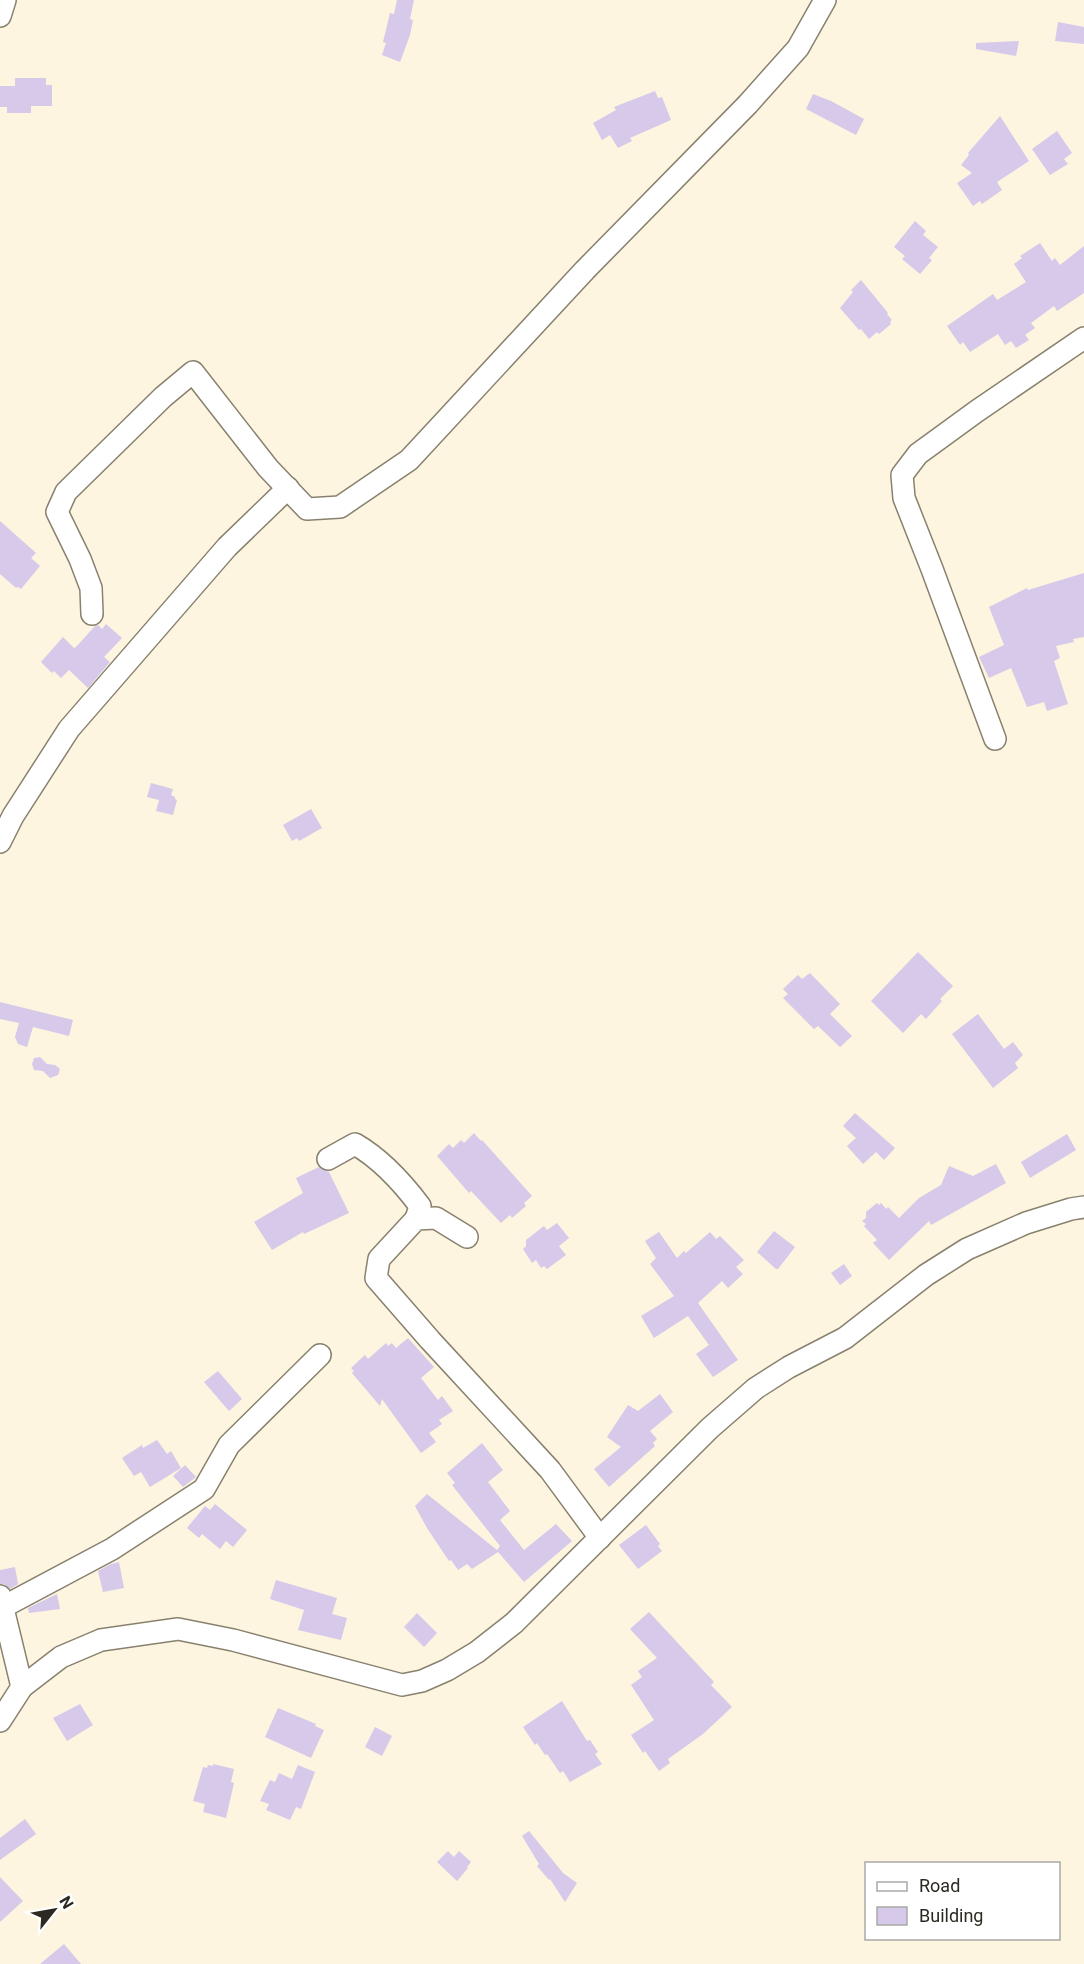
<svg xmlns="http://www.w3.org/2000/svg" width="1084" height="1964" font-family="Roboto,sans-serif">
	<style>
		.building { fill: #d6c9ea }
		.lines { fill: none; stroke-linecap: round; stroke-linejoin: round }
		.street-casing { stroke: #88816e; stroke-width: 24 }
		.street { stroke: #fff; stroke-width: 21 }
	</style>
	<rect width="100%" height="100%" fill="#fdf5e0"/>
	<g class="building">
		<path d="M397 0H414L410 19 413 20 410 35 400 62 382 55 386 43 383 42 390 13 394 14Z"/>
		<path d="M1058 22 1084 27V44L1055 41Z"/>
		<path d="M1019 41 1016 56 976 49V43Z"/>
		<path d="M15 78H46V85H52V106H31V113H7V107H0V86H15Z"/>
		<path d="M655 91 658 98 662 97 671 120 630 138 632 141 618 148 610 135 602 140 593 123 616 110 614 107Z"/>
		<path d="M813 94 831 101 864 119 856 135 806 109Z"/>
		<path d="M1000 116 1029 161 997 182 1002 190 982 204 980 201 973 206 957 183 972 173 961 165 969 155 968 153Z"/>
		<path d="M1057 131 1072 153 1064 159 1068 164 1050 175 1032 149Z"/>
		<path d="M915 221 926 231 923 235 938 247 929 258 932 260 920 274 902 259 905 256 894 247Z"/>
		<path d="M1040 243 1052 261 1055 258 1060 265 1084 246V293L1057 311 1054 306 1031 323 1035 328 1025 335 1029 340 1016 348 1011 341 1005 345 998 334 970 352 963 342 960 345 947 326 993 294 997 300 1026 282 1014 264 1022 258 1020 256Z"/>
		<path d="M861 280 888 313 887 314 892 320 890 322 891 324 879 334 877 332 869 339 861 329 859 330 840 308 853 292 851 290Z"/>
		<path d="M0 521 36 553 31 558 40 566 21 589 18 587 16 588 0 574Z"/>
		<path d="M1084 573V637L1073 639 1074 642 1056 646 1060 658 1054 661 1068 704 1047 711 1044 702 1027 707 1011 668 989 678 979 657 1004 645 989 607 1027 588 1028 590Z"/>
		<path d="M106 624 122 638 104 657 110 662 88 688 69 670 61 678 54 671 52 673 41 662 63 637 74 648 76 647 95 626 98 625 102 629Z"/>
		<path d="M151 783 173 789 171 795 175 797V799L177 800 173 815 156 811 159 800 147 797Z"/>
		<path d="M311 809 322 828 299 841 297 838 292 841 283 825Z"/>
		<path d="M918 952 953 986 940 999 942 1001 926 1019 921 1014 903 1033 871 1001Z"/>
		<path d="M810 973 840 1004 830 1014 852 1036 840 1047 818 1026 814 1029 783 998 788 994 783 989 798 975 802 979Z"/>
		<path d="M0 1002 73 1020 69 1036 33 1027 27 1047 18 1044 15 1037 19 1023 0 1019Z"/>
		<path d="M978 1014 1004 1049 1013 1042 1023 1055 1015 1063 1018 1068 993 1088 952 1034Z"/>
		<path d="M40 1057 47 1064 55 1065 60 1069 58 1075 50 1078 43 1071 34 1070 32 1064 34 1058Z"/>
		<path d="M855 1113 895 1148 884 1160 876 1152 863 1164 847 1146 856 1138 843 1126Z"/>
		<path d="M474 1133 481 1141 482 1140 532 1196 524 1203 526 1206 512 1218 510 1215 501 1223 471 1191 469 1193 437 1156 449 1144 453 1148 461 1140 464 1143Z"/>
		<path d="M1067 1134 1076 1150 1030 1178 1021 1162Z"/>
		<path d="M996 1164 1006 1183 931 1225 929 1221 889 1260 873 1243 877 1240 864 1226 866 1224 862 1221 866 1218V1212L877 1203 879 1205 881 1203 886 1209 888 1207 899 1218 919 1198 941 1185 949 1166 973 1176Z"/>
		<path d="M319 1167 329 1172 349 1213 304 1234 303 1232 272 1250 254 1222 303 1193 296 1178Z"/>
		<path d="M557 1223 569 1238 559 1246 566 1255 547 1269 544 1266 541 1268 536 1260 532 1263 523 1249 526 1246V1240L544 1226 547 1230Z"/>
		<path d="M774 1231 795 1247 778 1269H776L757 1252Z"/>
		<path d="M659 1232 677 1258 684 1251 686 1253 710 1232 716 1239 720 1236 744 1260 736 1267 743 1274 728 1288 722 1281 698 1303 738 1360 713 1377 696 1354 709 1345 688 1316 654 1338 641 1316 674 1296 650 1264 656 1258 645 1241Z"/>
		<path d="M844 1264 852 1276 840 1285 831 1273Z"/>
		<path d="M408 1338 434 1367 421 1378 438 1400 442 1396 453 1411 439 1420 442 1424 429 1433 436 1442 421 1453 382 1399 380 1406 352 1373 354 1371 351 1368 365 1355 368 1359 386 1343 388 1346 392 1343 396 1348Z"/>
		<path d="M218 1371 242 1399 229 1411 204 1382Z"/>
		<path d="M660 1394 673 1412 650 1431 657 1439 653 1443 655 1446 609 1487 594 1469 621 1447 607 1437 628 1405 638 1411Z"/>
		<path d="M157 1440 167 1454 171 1451 181 1468 150 1487 141 1472 134 1476 122 1458 142 1445 143 1448Z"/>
		<path d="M482 1443 503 1470 488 1482 510 1511 500 1520 524 1550 556 1524 572 1541 524 1582 498 1552 472 1569 467 1564 458 1570 451 1560 449 1561 427 1528 415 1506 427 1494 497 1550 500 1546 452 1485 455 1483 447 1473Z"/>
		<path d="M185 1465 196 1477 183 1487 173 1476Z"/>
		<path d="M215 1504 247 1530 233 1547 226 1541 220 1549 202 1534 199 1538 187 1528 205 1506 210 1510Z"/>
		<path d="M646 1525 660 1544 658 1546 662 1551 638 1569 619 1545Z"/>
		<path d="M119 1562 124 1588 103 1592 98 1571 111 1564Z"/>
		<path d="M15 1567 18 1584 10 1589 4 1584H0V1570Z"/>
		<path d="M276 1580 337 1598 332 1614 347 1618 341 1640 298 1630 304 1610 270 1599Z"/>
		<path d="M57 1594 60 1609 29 1613 28 1608Z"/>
		<path d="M649 1612 714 1682 711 1685 732 1707 703 1734 668 1759 670 1763 659 1771 645 1751 643 1753 631 1735 654 1720 631 1685 642 1677 638 1671 657 1658 630 1629Z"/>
		<path d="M417 1613 437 1633 424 1647 404 1627Z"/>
		<path d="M562 1701 587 1741 590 1740 598 1752 595 1754 602 1764 570 1782 563 1771 560 1773 547 1754 545 1755 537 1743 535 1745 523 1727Z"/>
		<path d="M80 1704 93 1725 67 1741 53 1718Z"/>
		<path d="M278 1708 316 1724 315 1726 324 1730 311 1758 265 1737Z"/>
		<path d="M375 1727 392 1736 382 1756 365 1747Z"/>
		<path d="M213 1764 234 1769 231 1782 234 1783 226 1818 203 1812 205 1804 193 1801 203 1767 207 1768 208 1765 213 1766Z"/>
		<path d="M298 1765 315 1772 301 1809 296 1807 290 1820 266 1810 269 1804 260 1801 270 1780 275 1782 279 1773 292 1779Z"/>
		<path d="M25 1819 36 1834 0 1860V1838Z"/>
		<path d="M529 1831 563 1873 577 1883 565 1902 550 1879 549 1880 537 1866 539 1864 522 1836Z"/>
		<path d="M448 1851 454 1857 459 1851 471 1862 467 1867 468 1868 457 1881 437 1862Z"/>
		<path d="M0 1877 23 1901 0 1922Z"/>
		<path d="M64 1944 81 1964H40Z"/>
	</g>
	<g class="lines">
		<defs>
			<g id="street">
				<path d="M0 16 5 0"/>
				<path d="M92 614 91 588 80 559 57 512 66 492 163 397 193 372 268 468 307 509 340 507 409 460 585 270 748 104 798 48 825 0"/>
				<path d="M995 739 932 569 904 498 902 475 918 454 977 411 1084 338"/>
				<path d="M0 842 13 816 69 729 227 547 288 488"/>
				<path d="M328 1159 355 1144C381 1159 402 1182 420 1206L416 1219"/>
				<path d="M467 1237 436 1218 416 1219 379 1259 376 1278 430 1340 550 1470 600 1538"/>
				<path d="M0 1596 22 1687"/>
				<path d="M3 1607 112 1549 204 1489 229 1445 320 1355"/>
				<path d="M0 1721 22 1687 61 1657 101 1640 178 1629 233 1640 402 1685 422 1681 447 1670 477 1652 514 1623 710 1428 756 1388 789 1367 845 1338 926 1275 967 1249 1026 1223 1071 1209 1084 1207"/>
			</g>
		</defs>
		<use href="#street" class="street-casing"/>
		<use href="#street" class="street"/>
	</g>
	<rect x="865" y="1862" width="195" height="78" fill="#ffffff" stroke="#aaa9a6" stroke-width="1.5"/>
	<rect x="877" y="1882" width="30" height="9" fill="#ffffff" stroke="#aaa9a6" stroke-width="1.5"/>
	<text x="919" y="1892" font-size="18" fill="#2b2921">Road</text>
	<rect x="877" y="1907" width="30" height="18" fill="#d6c9ea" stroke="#aaa9a6" stroke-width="1.5"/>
	<text x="919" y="1922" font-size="18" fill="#2b2921">Building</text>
	<g transform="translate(54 1910) rotate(59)" stroke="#ffffff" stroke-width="4.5" paint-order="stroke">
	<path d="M0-4.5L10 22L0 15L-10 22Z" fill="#2b2921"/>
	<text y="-9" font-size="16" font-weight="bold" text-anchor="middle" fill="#2b2921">N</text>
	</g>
</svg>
